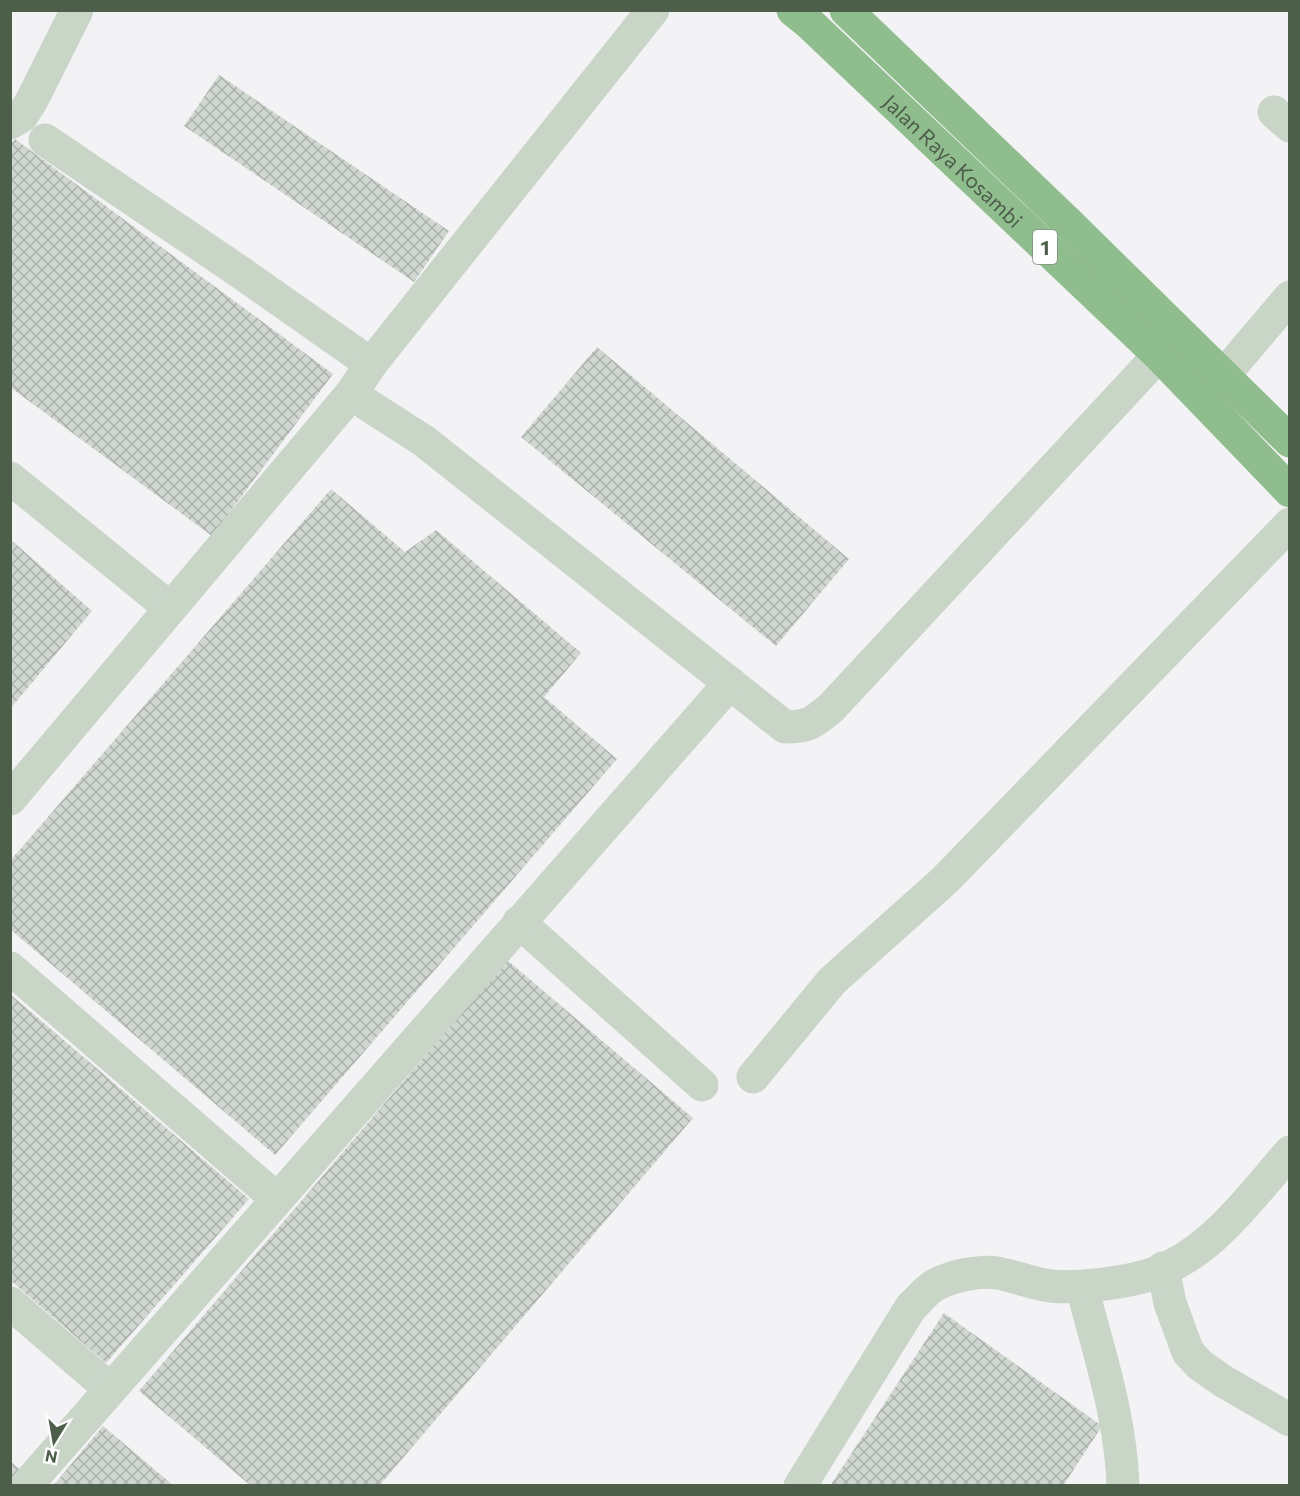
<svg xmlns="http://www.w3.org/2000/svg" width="1300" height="1496" font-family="Commissioner,sans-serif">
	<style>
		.building { fill: url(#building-cross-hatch) }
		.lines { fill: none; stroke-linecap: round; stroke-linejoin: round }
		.minor { stroke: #c8d5c7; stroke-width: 33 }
		.highway { stroke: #90bd8e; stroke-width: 33 }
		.labels { text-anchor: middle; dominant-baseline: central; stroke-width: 6; stroke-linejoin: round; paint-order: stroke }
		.shield { fill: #fff; stroke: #828e81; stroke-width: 1.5 }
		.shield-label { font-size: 20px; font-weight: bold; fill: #4d5e4b }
		.street-label { font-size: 21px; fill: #4d5e4b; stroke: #fff }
	</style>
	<defs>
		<pattern id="building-cross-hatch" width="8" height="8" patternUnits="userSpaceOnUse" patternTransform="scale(1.5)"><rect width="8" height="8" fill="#d0d6d0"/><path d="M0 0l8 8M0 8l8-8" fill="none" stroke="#abb1ab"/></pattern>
	</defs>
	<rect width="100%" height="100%" fill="#f3f2f4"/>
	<g class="building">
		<path d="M219 75 449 231 414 282 184 126Z"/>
		<path d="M15 139 333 374 212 536 10 387V145Z"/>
		<path d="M597 347 849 559 776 646 521 437Z"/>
		<path d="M331 489 405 552 436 530 581 653 544 697 617 759 275 1155 10 929V861Z"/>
		<path d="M10 539 92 611 10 709Z"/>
		<path d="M507 960 693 1118 379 1486H251L139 1391Z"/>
		<path d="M10 994 249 1199 106 1363 10 1280Z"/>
		<path d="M944 1313 1102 1426 1063 1486H830Z"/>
		<path d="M103 1426 174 1486H53Z"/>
		<path d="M10 1461 21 1470 10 1482Z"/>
	</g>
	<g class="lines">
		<g class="minor">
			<path d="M1274 112 1290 126"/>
			<path d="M10 123 22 116 32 100 77 10"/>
			<path d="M45 140 240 272 371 364"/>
			<path d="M1223 376 1290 297"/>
			<path d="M351 394 424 441 785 727C808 727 813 723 831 708L1159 355"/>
			<path d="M10 478 170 608"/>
			<path d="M10 799 351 394 371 364 653 10"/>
			<path d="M519 922 702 1085"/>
			<path d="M10 968 277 1199"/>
			<path d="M753 1077 832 981 945 880 1290 524"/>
			<path d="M1163 1268 1170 1303 1188 1352 1200 1365 1223 1381 1290 1420"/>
			<path d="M1082 1287C1099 1353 1121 1418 1123 1486"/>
			<path d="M10 1303 110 1389"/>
			<path d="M26 1486 730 683"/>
			<path d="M800 1486 911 1307C919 1300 926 1290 935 1285 952 1276 979 1270 997 1273 1015 1276 1033 1284 1051 1286 1077 1289 1121 1283 1146 1276 1209 1257 1248 1200 1290 1152"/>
		</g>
		<g class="highway">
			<path id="s1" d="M793 10 808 22 1159 355 1290 491"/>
			<path d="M846 10 1068 223 1290 441"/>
		</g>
	</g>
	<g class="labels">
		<rect class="shield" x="1033" y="230" width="24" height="34" rx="4.5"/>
		<g class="shield-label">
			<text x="1045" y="247">1</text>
		</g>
		<g class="street-label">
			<text stroke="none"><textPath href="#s1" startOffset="220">Jalan Raya Kosambi</textPath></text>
		</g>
	</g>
	<rect width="1300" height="1496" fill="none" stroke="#4d5e4b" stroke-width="24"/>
	<g transform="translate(54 1442) rotate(191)" stroke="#ffffff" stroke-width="4.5" paint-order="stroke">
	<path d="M0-4.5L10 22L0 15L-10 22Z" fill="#4d5e4b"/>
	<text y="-9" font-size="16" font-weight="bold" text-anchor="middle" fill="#4d5e4b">N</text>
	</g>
</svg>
